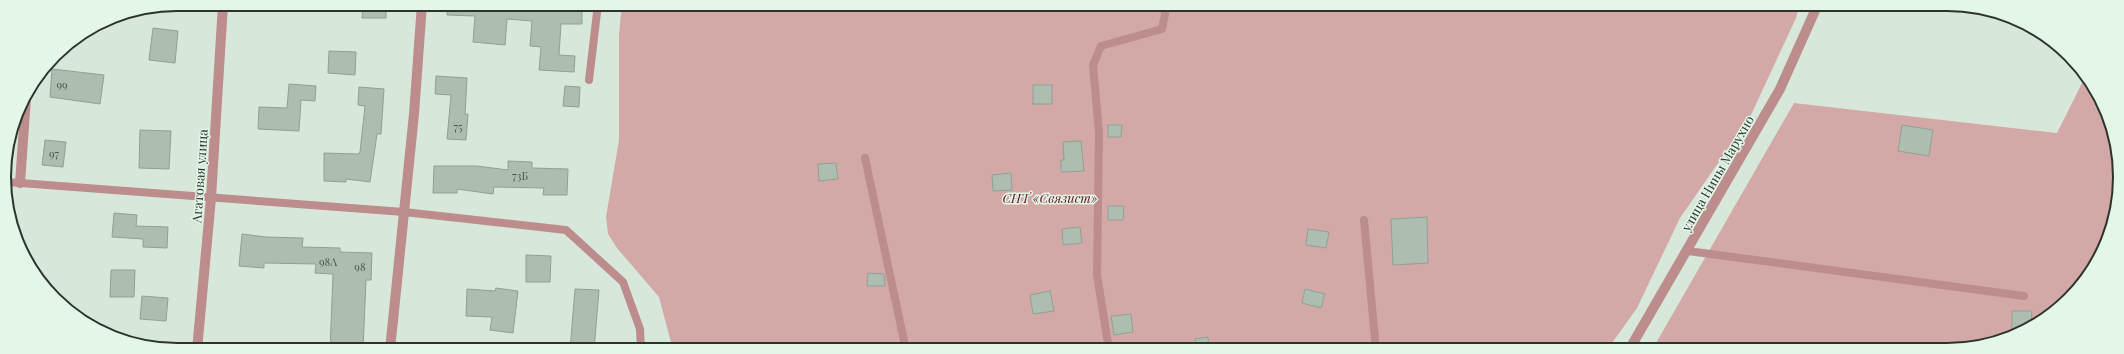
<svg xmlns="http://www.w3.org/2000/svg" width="2124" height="354" font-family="'Playfair Display',serif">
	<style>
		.green { fill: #d3a9a8 }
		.building { fill: #adbeb1; stroke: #90a194 }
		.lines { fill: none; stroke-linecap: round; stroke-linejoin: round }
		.lane { stroke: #bd8c8c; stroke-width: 8 }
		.street { stroke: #bd8c8c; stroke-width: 10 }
		.labels { text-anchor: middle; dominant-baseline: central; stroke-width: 3; stroke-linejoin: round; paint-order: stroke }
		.number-label { font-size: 11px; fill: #4c564e }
		.street-label { font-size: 13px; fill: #2c332d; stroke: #e4f6e8 }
		.park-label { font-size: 13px; font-style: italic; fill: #5e151e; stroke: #e4f6e8 }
		.rim { fill: none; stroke: #2c332d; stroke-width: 2 }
	</style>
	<rect width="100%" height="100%" fill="#d7e8da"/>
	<g class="green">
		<path d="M622 4H1800L1796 18 1750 117 1680 218 1637 308 1607 350H673L659 297 617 248 608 234 606 217 619 140V34Z"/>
		<path d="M2085 77 2111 122 2120 189 2107 243 2069 299 2023 332 1959 350H1652L1794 103 2057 133Z"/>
	</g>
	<g class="building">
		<path d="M363 4H386V18H362Z"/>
		<path d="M447 4H582V24H561L559 55 575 56 574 72 539 70 541 47 530 46 532 21 507 19 505 45 473 42 475 16 447 15Z"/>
		<path d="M153 28 178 31 175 63 149 60Z"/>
		<path d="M329 51 356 52 355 75 328 73Z"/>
		<path d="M52 69 104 75 100 104 50 97Z"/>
		<path d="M436 76 467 78 465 114H468L466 140 447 139 451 95 435 94Z"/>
		<path d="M289 84 316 86 315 101 301 100 299 131 258 129 259 107 287 108Z"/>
		<rect x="1033" y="85" width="19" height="19"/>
		<path d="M565 86 580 87 579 107 563 106Z"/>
		<path d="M359 87 384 89 381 134H377L370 182 346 179V182L324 181V153L358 154 360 152 365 106 358 105Z"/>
		<path d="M1108 125H1122L1121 137H1108Z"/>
		<path d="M1902 125 1933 130 1929 156 1898 151Z"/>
		<path d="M140 130 171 131 169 169 139 168Z"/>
		<path d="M45 140 66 142 63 167 42 165Z"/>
		<path d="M1081 141 1084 171 1061 172V160H1064L1063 142Z"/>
		<path d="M508 161 532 162V168L568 169 567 195H543L544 188 494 187 493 194 457 189V193H433L434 166H477L508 170Z"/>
		<path d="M836 163 838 179 819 181 818 164Z"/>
		<path d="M1011 173 1012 190 993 191 992 175Z"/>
		<path d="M1108 206H1124L1123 220H1108Z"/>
		<path d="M114 213 137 215 136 226 168 227 167 248 143 247V239L112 237Z"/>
		<path d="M1427 217 1428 263 1393 265 1391 219Z"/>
		<path d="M1080 227 1082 243 1063 245 1062 229Z"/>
		<path d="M1308 229 1329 232 1326 248 1306 245Z"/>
		<path d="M242 234 266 237 303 238 302 247 340 248V252L372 253 371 280H366L363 350H330L333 274 315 273 316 264 264 263V268L239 266Z"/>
		<path d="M526 255 551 256 550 282H526Z"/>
		<path d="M111 270H135L134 297H110Z"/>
		<path d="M868 273 884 274 885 286H867Z"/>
		<path d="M496 288 518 291 513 333 490 330 492 317 466 316 467 289 495 291Z"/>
		<path d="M575 289 599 290 594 350H570Z"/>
		<path d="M1305 289 1325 294 1321 308 1302 303Z"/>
		<path d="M1050 291 1054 311 1033 314 1030 295Z"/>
		<path d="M142 296 168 298 166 321 140 319Z"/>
		<path d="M2012 311H2032L2031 326 2023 332 2012 335Z"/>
		<path d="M1131 314 1133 332 1114 335 1111 316Z"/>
		<path d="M1208 337 1209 350H1197L1195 339Z"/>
	</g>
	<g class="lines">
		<g class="lane">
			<path d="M589 80 598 4"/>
			<path d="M865 158 906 350"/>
			<path d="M7 182 404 212 566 230 623 282 640 329 641 350"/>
			<path d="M1364 220 1376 350"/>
			<path d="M1688 251 2024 296"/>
			<path d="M1109 350 1097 275 1099 133 1093 65 1101 46 1162 29 1167 4"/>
		</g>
		<g class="street">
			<path d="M20 183 26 98"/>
			<path d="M197 350 211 198 223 4"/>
			<path d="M390 350 414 114 422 4"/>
			<path d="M1629 350 1780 89 1818 4"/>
		</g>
	</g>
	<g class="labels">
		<g class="number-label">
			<text x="62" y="84">99</text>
			<text x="458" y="126">75</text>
			<text x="54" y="153">97</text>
			<text x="520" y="175">73Б</text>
			<text x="328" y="261">98А</text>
			<text x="360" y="266">98</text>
		</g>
		<g class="street-label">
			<text transform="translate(1717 173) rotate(-60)">улица Нины Марухно</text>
			<text transform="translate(199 176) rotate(-86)">Агатовая улица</text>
		</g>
		<g class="park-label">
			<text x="1050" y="197">СНТ «Связист»</text>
		</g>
	</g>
	<path d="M0 0H2124V354H0ZM177 11H1947A166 166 0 0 1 2113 177V177A166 166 0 0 1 1947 343H177A166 166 0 0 1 11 177V177A166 166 0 0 1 177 11Z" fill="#e4f6e8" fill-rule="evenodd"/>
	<path class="rim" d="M177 11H1947A166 166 0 0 1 2113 177V177A166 166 0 0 1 1947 343H177A166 166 0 0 1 11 177V177A166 166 0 0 1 177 11Z"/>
</svg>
